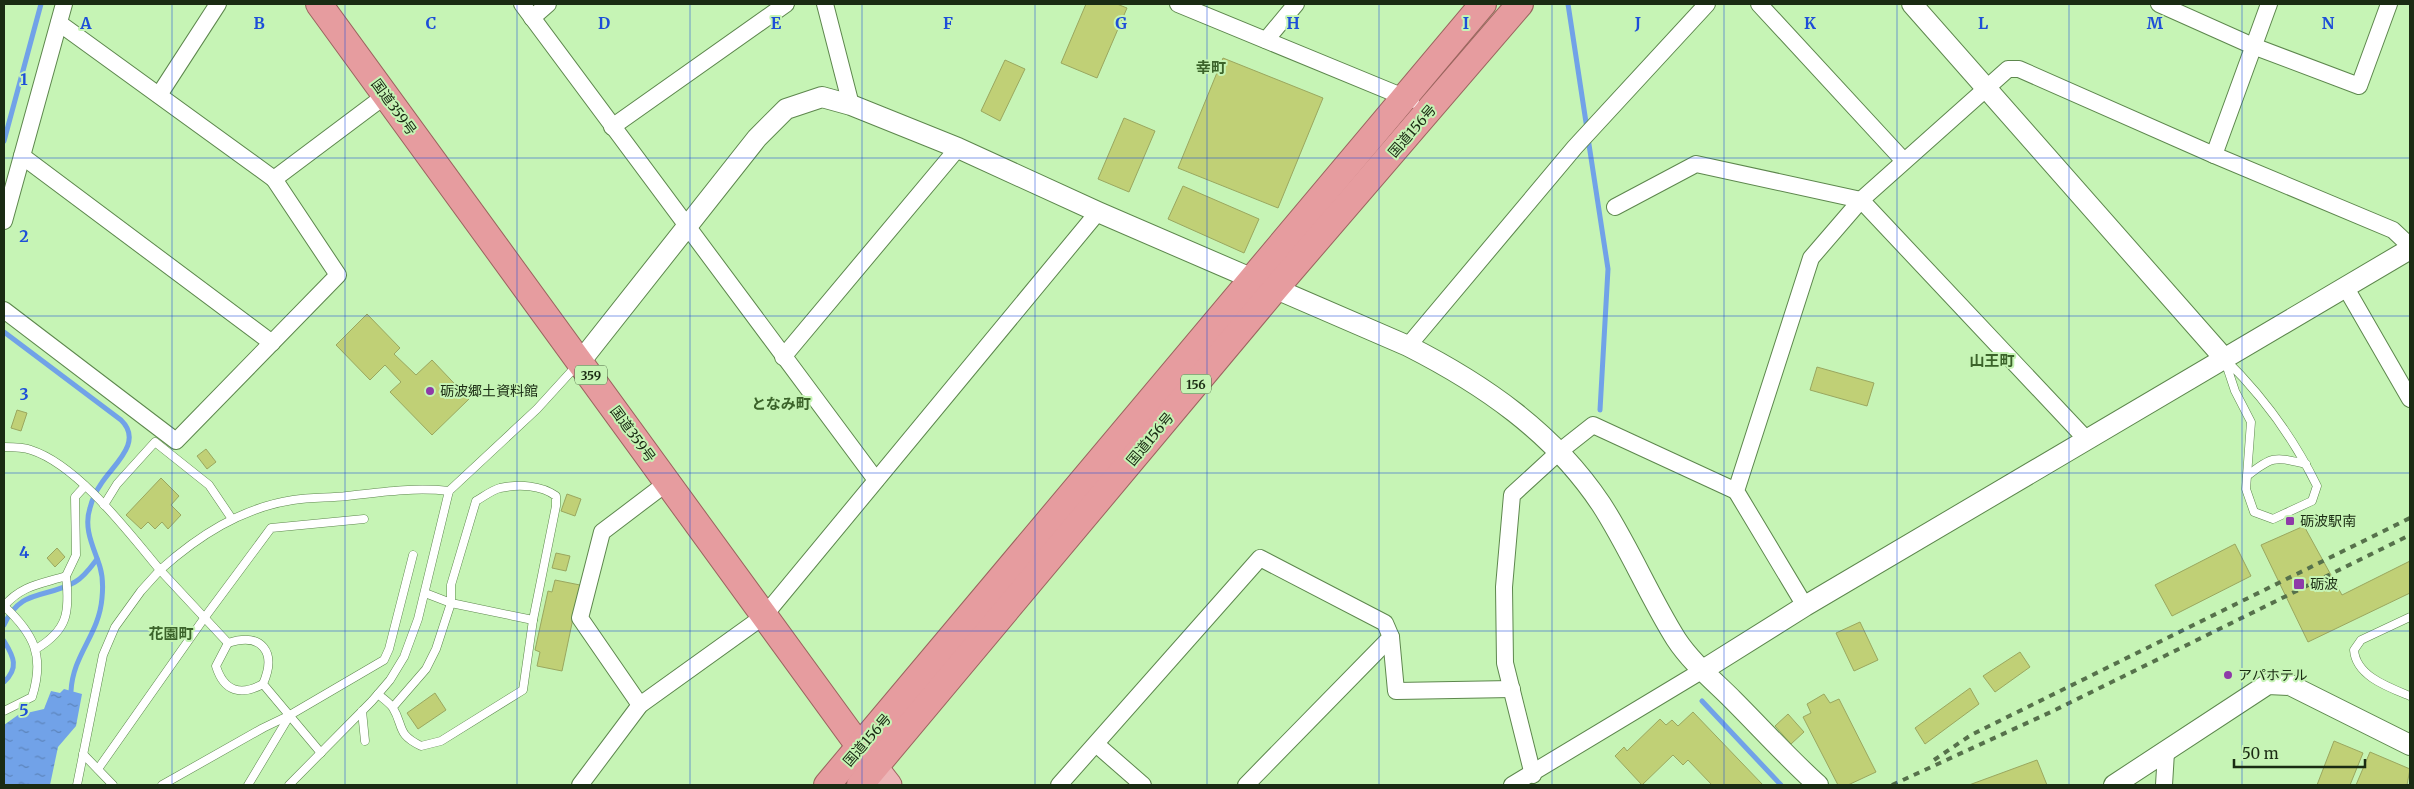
<svg xmlns="http://www.w3.org/2000/svg" width="2414" height="789" font-family="Merriweather,'Noto Sans JP',serif">
	<style>
		.water { fill: url(#water-ripples) }
		.lines { fill: none; stroke-linecap: round; stroke-linejoin: round }
		.stream { stroke: #71a2e8; stroke-width: 5 }
		.building { fill: #c0d076; stroke: #9aa75f }
		.service-casing { stroke: #5d874d; stroke-width: 9 }
		.minor-casing { stroke: #5d874d; stroke-width: 18 }
		.tertiary-casing { stroke: #5d874d; stroke-width: 22 }
		.primary-casing { stroke: #9a645e; stroke-width: 27 }
		.trunk-casing { stroke: #9a645e; stroke-width: 28 }
		.service { stroke: #fff; stroke-width: 8 }
		.minor { stroke: #fff; stroke-width: 16 }
		.tertiary { stroke: #fff; stroke-width: 20 }
		.primary { stroke: #ecb5b7; stroke-width: 25 }
		.trunk { stroke: #e69c9f; stroke-width: 26 }
		.rail { stroke: #56714b; stroke-width: 4; stroke-dasharray: 6 6; stroke-linecap: butt }
		.grid { fill: none; stroke: #1d4ed8; stroke-width: 1; stroke-opacity: 0.55 }
		.poi-dot { fill: #8e3aa8; stroke: #c6f4b5; stroke-width: 2 }
		.labels { text-anchor: middle; dominant-baseline: central; stroke-width: 4; stroke-linejoin: round; paint-order: stroke }
		.shield { fill: #c6f4b5; stroke: #4e6744; stroke-width: 1 }
		.shield-label { font-size: 12px; font-weight: bold; fill: #1a2b13 }
		.street-label { font-size: 14px; fill: #1a2b13; stroke: #c6f4b5 }
		.poi-label { font-size: 14px; fill: #1a2b13; stroke: #c6f4b5; text-anchor: start }
		.neighbourhood-label { font-size: 15px; font-weight: bold; fill: #3b632a; stroke: #c6f4b5 }
		.grid-label { font-size: 16px; text-anchor: middle; font-weight: bold; fill: #1d4ed8; stroke: #c6f4b5; stroke-width: 4; stroke-linejoin: round; paint-order: stroke }
	</style>
	<defs>
		<pattern id="water-ripples" width="26" height="14" patternUnits="userSpaceOnUse" patternTransform="scale(1.25)"><rect width="26" height="14" fill="#71a2e8"/><path d="M2 4q2-2 4 0t4 0M15 11q2-2 4 0t4 0" fill="none" stroke="#5c84bb"/></pattern>
	</defs>
	<rect width="100%" height="100%" fill="#c6f4b5"/>
	<path class="water" d="M64 689 82 694 76 726 58 747 50 785H4V725L18 715 44 709 51 691 60 693Z"/>
	<g class="lines">
		<g class="stream">
			<path d="M1568 4 1587 129"/>
			<path d="M1588 138 1608 269 1600 410"/>
			<path d="M4 141 41 4"/>
			<path d="M4 332 121 420C144 442 113 465 101 484 96 491 92 500 90 508 83 529 94 548 100 567 103 577 103 588 102 598 99 635 73 654 71 691"/>
			<path d="M4 625C21 588 45 599 75 582 84 577 91 567 97 559"/>
			<path d="M4 641C14 657 19 668 4 682"/>
			<path d="M1702 701 1781 785"/>
		</g>
	</g>
	<g class="building">
		<path d="M1086 4H1117L1127 8 1097 78 1061 63Z"/>
		<path d="M1223 58 1323 98 1278 208 1178 168Z"/>
		<path d="M1005 60 1025 69 1000 121 981 111Z"/>
		<path d="M1124 118 1155 131 1129 192 1098 179Z"/>
		<path d="M1183 186 1259 219 1244 253 1168 219Z"/>
		<path d="M367 314 400 348 394 354 416 375 432 360 469 399 432 435 390 392 401 382 385 365 370 380 336 345Z"/>
		<path d="M1817 367 1874 383 1867 406 1810 390Z"/>
		<path d="M17 410 27 413 21 431 11 428Z"/>
		<path d="M206 449 216 462 207 469 197 456Z"/>
		<path d="M161 478 179 496 171 505 181 515 168 529 162 522 155 529 148 522 141 529 126 515Z"/>
		<path d="M567 494 581 499 575 516 561 511Z"/>
		<path d="M2304 526 2342 595 2410 561V593L2308 642 2261 545Z"/>
		<path d="M2235 544 2251 576 2172 616 2155 585Z"/>
		<path d="M57 548 65 557 55 567 47 558Z"/>
		<path d="M556 553 570 556 566 571 552 568Z"/>
		<path d="M555 580 580 585 562 671 537 666 540 652 535 650 548 591 552 592Z"/>
		<path d="M1860 622 1878 660 1854 671 1836 633Z"/>
		<path d="M2020 652 2030 667 1995 692 1983 676Z"/>
		<path d="M1970 688 1979 704 1925 744 1915 728Z"/>
		<path d="M435 693 446 710 418 729 407 713Z"/>
		<path d="M1824 694 1830 703 1839 699 1876 772 1848 785H1838L1803 717 1811 713 1807 704Z"/>
		<path d="M1693 712 1763 785H1712L1688 760 1683 765 1673 755 1642 785 1615 756 1624 747 1627 751 1660 719 1666 725 1672 720 1678 726Z"/>
		<path d="M1788 714 1804 732 1791 744 1775 726Z"/>
		<path d="M2334 741 2363 753 2350 785H2317Z"/>
		<path d="M2370 752 2410 769 2407 785H2356Z"/>
		<path d="M2037 760 2047 785H1969Z"/>
	</g>
	<g class="lines">
		<defs>
			<g id="service">
				<path d="M2224 358C2261 394 2294 439 2317 486L2312 501 2273 519 2254 512 2246 489 2251 422 2235 391Z"/>
				<path d="M4 447C12 447 23 447 31 450 78 465 129 533 160 570 198 536 241 508 293 500 311 497 329 498 347 496 381 492 415 487 449 491"/>
				<path d="M2247 476C2273 455 2275 457 2306 464"/>
				<path d="M104 505 117 484 155 442 209 485 232 519"/>
				<path d="M425 593 451 603 533 620"/>
				<path d="M4 606C22 585 41 584 66 576L76 555 75 497 85 486"/>
				<path d="M4 606C34 634 45 656 32 697L4 711"/>
				<path d="M2410 617 2361 640 2354 650C2356 676 2388 687 2410 696"/>
				<path d="M228 643 216 666C224 692 241 696 263 684"/>
				<path d="M36 649C68 630 70 612 66 576"/>
				<path d="M378 694C382 698 390 703 393 708 404 726 396 734 421 746L441 741 523 690 533 620 556 506V496C541 485 519 484 500 488 492 490 483 497 476 501L451 585V603L436 649 426 669 393 707"/>
				<path d="M362 711 365 741"/>
				<path d="M83 754 113 785"/>
				<path d="M98 769 205 617 271 528 364 519"/>
				<path d="M77 785 103 655 115 627 141 591 160 570 228 643C262 632 277 652 263 684L321 753"/>
				<path d="M162 785 263 728 290 715"/>
				<path d="M248 785 290 715 384 660 389 649 413 555"/>
				<path d="M289 785 372 701 390 680 404 657 418 619 449 491 537 409 578 364"/>
			</g>
			<g id="minor">
				<path d="M522 4 876 480"/>
				<path d="M825 4 851 105"/>
				<path d="M1178 4 1411 100"/>
				<path d="M1759 4 1904 161"/>
				<path d="M2159 4 2253 46 2359 86 2389 4"/>
				<path d="M532 18 548 4"/>
				<path d="M59 23 274 179"/>
				<path d="M1266 40 1296 4"/>
				<path d="M159 95 218 4"/>
				<path d="M612 127 786 4"/>
				<path d="M2214 155 2269 4"/>
				<path d="M22 156 272 343"/>
				<path d="M1615 207 1696 164 1861 200 2086 439"/>
				<path d="M4 221 64 4"/>
				<path d="M2346 288 2410 399"/>
				<path d="M4 310 176 441 338 275 274 179 386 95"/>
				<path d="M1408 346 1575 147 1707 4"/>
				<path d="M783 357 958 148"/>
				<path d="M1805 606 1736 491 1811 258 1861 200 2008 69H2019L2214 155 2393 230 2410 246"/>
				<path d="M1391 637 1396 691 1512 689"/>
				<path d="M640 705 580 618 602 532 668 482"/>
				<path d="M1096 744 1143 785"/>
				<path d="M1533 775 1505 663 1504 587 1512 495 1560 451 1593 425 1736 491"/>
				<path d="M580 785 640 705 764 616 1098 212"/>
				<path d="M1059 785 1260 558 1385 623 1391 637 1246 785"/>
				<path d="M1512 785 1703 670"/>
				<path d="M2164 785 2166 752"/>
			</g>
			<g id="tertiary">
				<path d="M1912 4 2224 358"/>
				<path d="M580 362 757 138 786 109 822 97 851 105 958 148 1098 212 1408 346C1483 384 1553 432 1601 504 1629 547 1649 596 1676 639 1691 662 1714 681 1733 700 1761 728 1788 758 1818 785"/>
				<path d="M1703 670 1805 606 2410 249"/>
				<path d="M2114 785 2268 684 2290 685 2410 745"/>
			</g>
			<path id="primary" d="M875 767 889 785"/>
			<g id="trunk">
				<path d="M319 4 870 761"/>
				<path d="M827 785 1483 4"/>
				<path d="M860 785 1275 289 1520 4"/>
			</g>
		</defs>
		<use href="#service" class="service-casing"/>
		<use href="#minor" class="minor-casing"/>
		<use href="#tertiary" class="tertiary-casing"/>
		<use href="#primary" class="primary-casing"/>
		<use href="#trunk" class="trunk-casing"/>
		<use href="#service" class="service"/>
		<use href="#minor" class="minor"/>
		<use href="#tertiary" class="tertiary"/>
		<use href="#primary" class="primary"/>
		<use href="#trunk" class="trunk"/>
		<g class="rail">
			<path d="M1934 760 1971 735 2410 518"/>
			<path d="M1892 785 2053 711 2410 535"/>
		</g>
	</g>
	<path class="grid" d="M172 4V785M345 4V785M517 4V785M690 4V785M862 4V785M1035 4V785M1207 4V785M1379 4V785M1552 4V785M1724 4V785M1897 4V785M2069 4V785M2242 4V785M4 158H2410M4 316H2410M4 473H2410M4 631H2410"/>
	<g class="poi-dot">
		<circle cx="430" cy="391" r="5"/>
		<rect x="2285" y="516" width="10" height="10" rx="2.5"/>
		<rect x="2293" y="578" width="12" height="12" rx="2.5"/>
		<circle cx="2228" cy="675" r="5"/>
	</g>
	<g class="labels">
		<g class="shield">
			<rect x="575" y="365.5" width="32" height="19" rx="4"/>
			<rect x="1181" y="374.5" width="30" height="19" rx="4"/>
		</g>
		<g class="shield-label">
			<text x="591" y="375">359</text>
			<text x="1196" y="384">156</text>
		</g>
		<g class="street-label">
			<text transform="translate(394 107) rotate(54)">国道359号</text>
			<text transform="translate(1412 131) rotate(-49)">国道156号</text>
			<text transform="translate(633 434) rotate(54)">国道359号</text>
			<text transform="translate(1150 439) rotate(-50)">国道156号</text>
			<text transform="translate(867 740) rotate(-49)">国道156号</text>
		</g>
		<g class="poi-label">
			<text x="440" y="391">砺波郷土資料館</text>
			<text x="2300" y="521">砺波駅南</text>
			<text x="2310" y="584">砺波</text>
			<text x="2238" y="675">アパホテル</text>
		</g>
		<g class="neighbourhood-label">
			<text x="1211" y="67">幸町</text>
			<text x="1992" y="360">山王町</text>
			<text x="781" y="403">となみ町</text>
			<text x="171" y="633">花園町</text>
		</g>
	</g>
	<g class="grid-label">
		<text x="86" y="29">A</text>
		<text x="259" y="29">B</text>
		<text x="431" y="29">C</text>
		<text x="604" y="29">D</text>
		<text x="776" y="29">E</text>
		<text x="948" y="29">F</text>
		<text x="1121" y="29">G</text>
		<text x="1293" y="29">H</text>
		<text x="1466" y="29">I</text>
		<text x="1638" y="29">J</text>
		<text x="1810" y="29">K</text>
		<text x="1983" y="29">L</text>
		<text x="2155" y="29">M</text>
		<text x="2328" y="29">N</text>
		<text x="24" y="85">1</text>
		<text x="24" y="242">2</text>
		<text x="24" y="400">3</text>
		<text x="24" y="558">4</text>
		<text x="24" y="716">5</text>
	</g>
	<rect width="2414" height="789" fill="none" stroke="#1a2b13" stroke-width="10"/>
	<path d="M2234 759v8h131v-8" fill="none" stroke="#1a2b13" stroke-width="2.5"/>
	<text x="2242" y="759" font-size="15" fill="#1a2b13" stroke="#c6f4b5" stroke-width="4" paint-order="stroke">50 m</text>
</svg>
